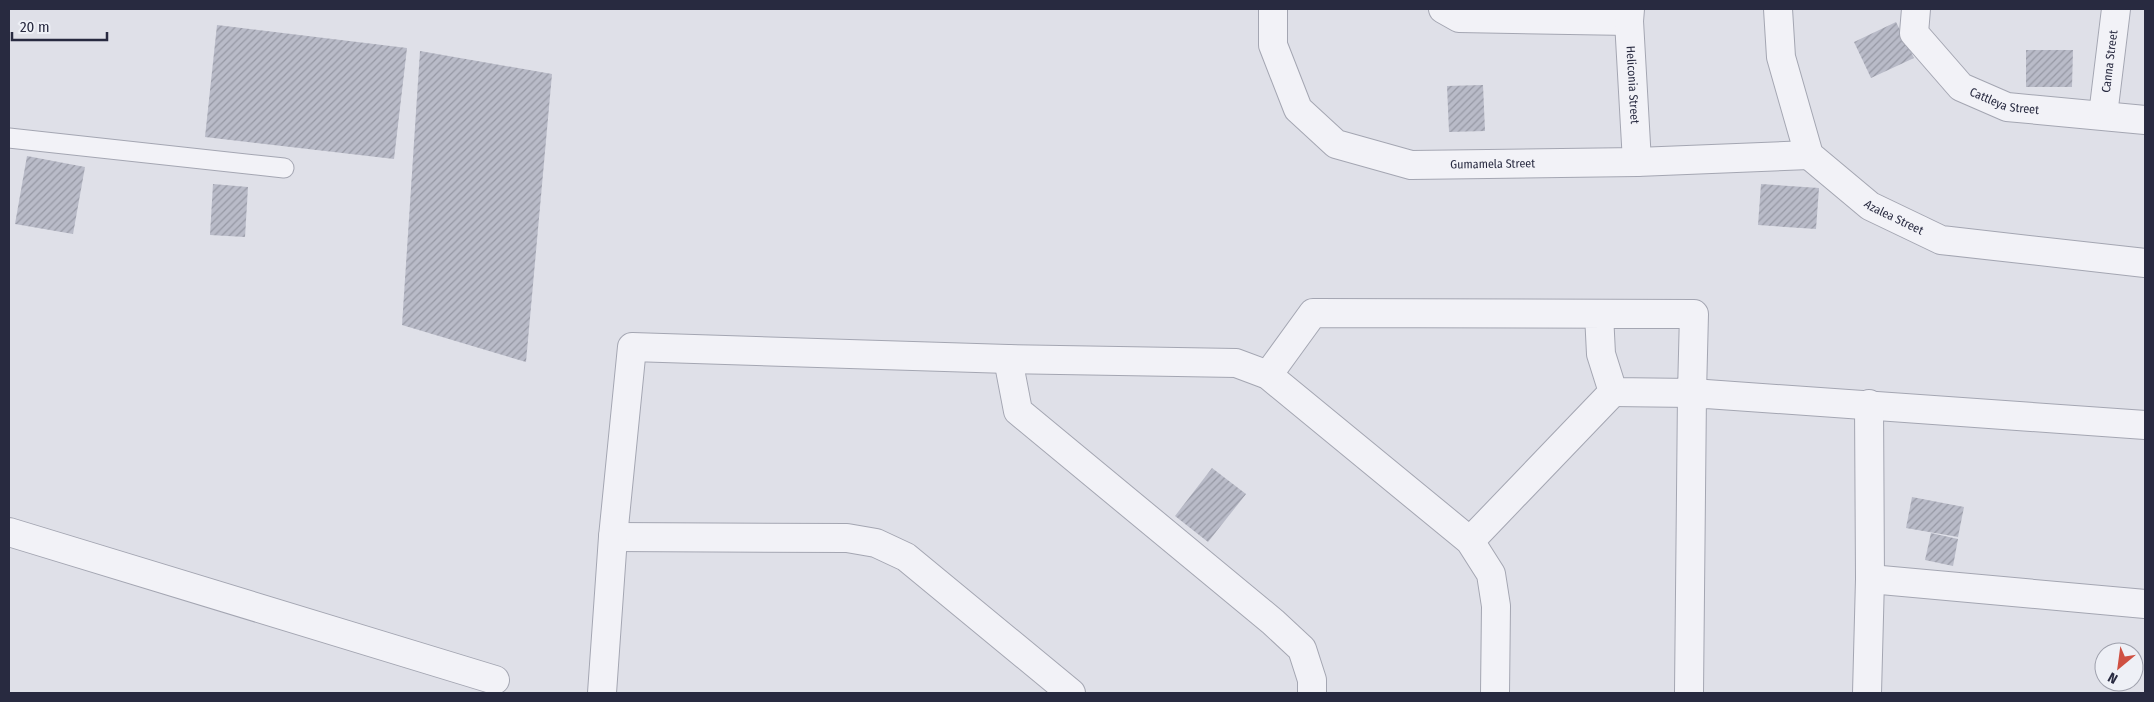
<svg xmlns="http://www.w3.org/2000/svg" width="2154" height="702" font-family="'Fira Sans Condensed',sans-serif">
	<style>
		.building { fill: url(#building-hatch) }
		.lines { fill: none; stroke-linecap: round; stroke-linejoin: round }
		.lane-casing { stroke: #a4a6b2; stroke-width: 21 }
		.street-casing { stroke: #a4a6b2; stroke-width: 30 }
		.lane { stroke: #f2f2f7; stroke-width: 19 }
		.street { stroke: #f2f2f7; stroke-width: 28 }
		.labels { text-anchor: middle; dominant-baseline: central; stroke-width: 4; stroke-linejoin: round; paint-order: stroke }
		.street-label { font-size: 12px; fill: #282a40; stroke: #eef0f6 }
	</style>
	<defs>
		<pattern id="building-hatch" width="6" height="6" patternUnits="userSpaceOnUse" patternTransform="scale(1.25)"><rect width="6" height="6" fill="#b9bbc8"/><path d="M-1 1l2-2M0 6l6-6M5 7l2-2" fill="none" stroke="#9698a4"/></pattern>
	</defs>
	<rect width="100%" height="100%" fill="#dfe0e8"/>
	<g class="building">
		<path d="M1896 22 1914 58 1871 78 1854 42Z"/>
		<path d="M217 25 407 48 394 159 205 137Z"/>
		<path d="M2026 50H2073L2072 87H2026Z"/>
		<path d="M420 51 552 74 526 362 402 325Z"/>
		<path d="M1483 85 1485 131 1449 132 1447 86Z"/>
		<path d="M27 156 85 167 73 234 15 224Z"/>
		<path d="M213 184 248 187 245 237 210 235Z"/>
		<path d="M1761 184 1819 188 1816 229 1758 225Z"/>
		<path d="M1212 468 1246 494 1208 542 1175 516Z"/>
		<path d="M1912 497 1964 507 1958 537 1906 528Z"/>
		<path d="M1931 533 1958 539 1953 566 1925 560Z"/>
	</g>
	<g class="lines">
		<defs>
			<path id="lane" d="M9 138 284 168"/>
			<g id="street">
				<path id="s1" d="M1273 9V45L1298 109 1336 144 1411 165 1637 162 1809 155"/>
				<path d="M1443 9 1459 18 1629 21"/>
				<path id="s2" d="M1630 9 1629 21 1637 162"/>
				<path id="s3" d="M1778 9 1781 57 1809 155 1870 206 1941 240 2145 263"/>
				<path id="s4" d="M1916 9 1914 33 1961 87 2007 107 2145 120"/>
				<path id="s5" d="M2103 115 2116 9"/>
				<path d="M1008 359 1018 411 1273 622 1302 649 1312 680V693"/>
				<path d="M1268 375 1313 313 1694 314 1692 393 1613 392 1601 354 1599 314"/>
				<path d="M9 532 495 680"/>
				<path d="M613 537 847 538 876 543 906 557 1071 693"/>
				<path d="M1470 541 1613 392"/>
				<path d="M1870 579 2145 604"/>
				<path d="M602 693 613 537 632 347 1008 359 1236 363 1268 375 1470 541 1491 574 1496 606 1495 693"/>
				<path d="M1689 693 1692 393 2145 425"/>
				<path d="M1867 693 1870 579 1869 404"/>
			</g>
		</defs>
		<use href="#lane" class="lane-casing"/>
		<use href="#street" class="street-casing"/>
		<use href="#lane" class="lane"/>
		<use href="#street" class="street"/>
	</g>
	<g class="labels">
		<g class="street-label">
			<text stroke="none"><textPath href="#s5" startOffset="54">Canna Street</textPath></text>
			<text stroke="none"><textPath href="#s2" startOffset="76">Heliconia Street</textPath></text>
			<text stroke="none"><textPath href="#s4" startOffset="142">Cattleya Street</textPath></text>
			<text stroke="none"><textPath href="#s1" startOffset="316">Gumamela Street</textPath></text>
			<text stroke="none"><textPath href="#s3" startOffset="256">Azalea Street</textPath></text>
		</g>
	</g>
	<rect width="2154" height="702" fill="none" stroke="#282a40" stroke-width="20"/>
	<g transform="translate(2119 667) rotate(209)"><circle r="24" fill="#eef0f6" stroke="#9fa1ad"/>
	<path d="M0-4L9 19L0 12L-9 19Z" fill="#cf5042"/>
	<text y="-8" font-size="14" font-weight="bold" text-anchor="middle" fill="#282a40">N</text>
	</g>
	<path d="M12 32v8h95v-8" fill="none" stroke="#282a40" stroke-width="2.5"/>
	<text x="20" y="32" font-size="15" fill="#282a40" stroke="#eef0f6" stroke-width="4" paint-order="stroke">20 m</text>
</svg>
